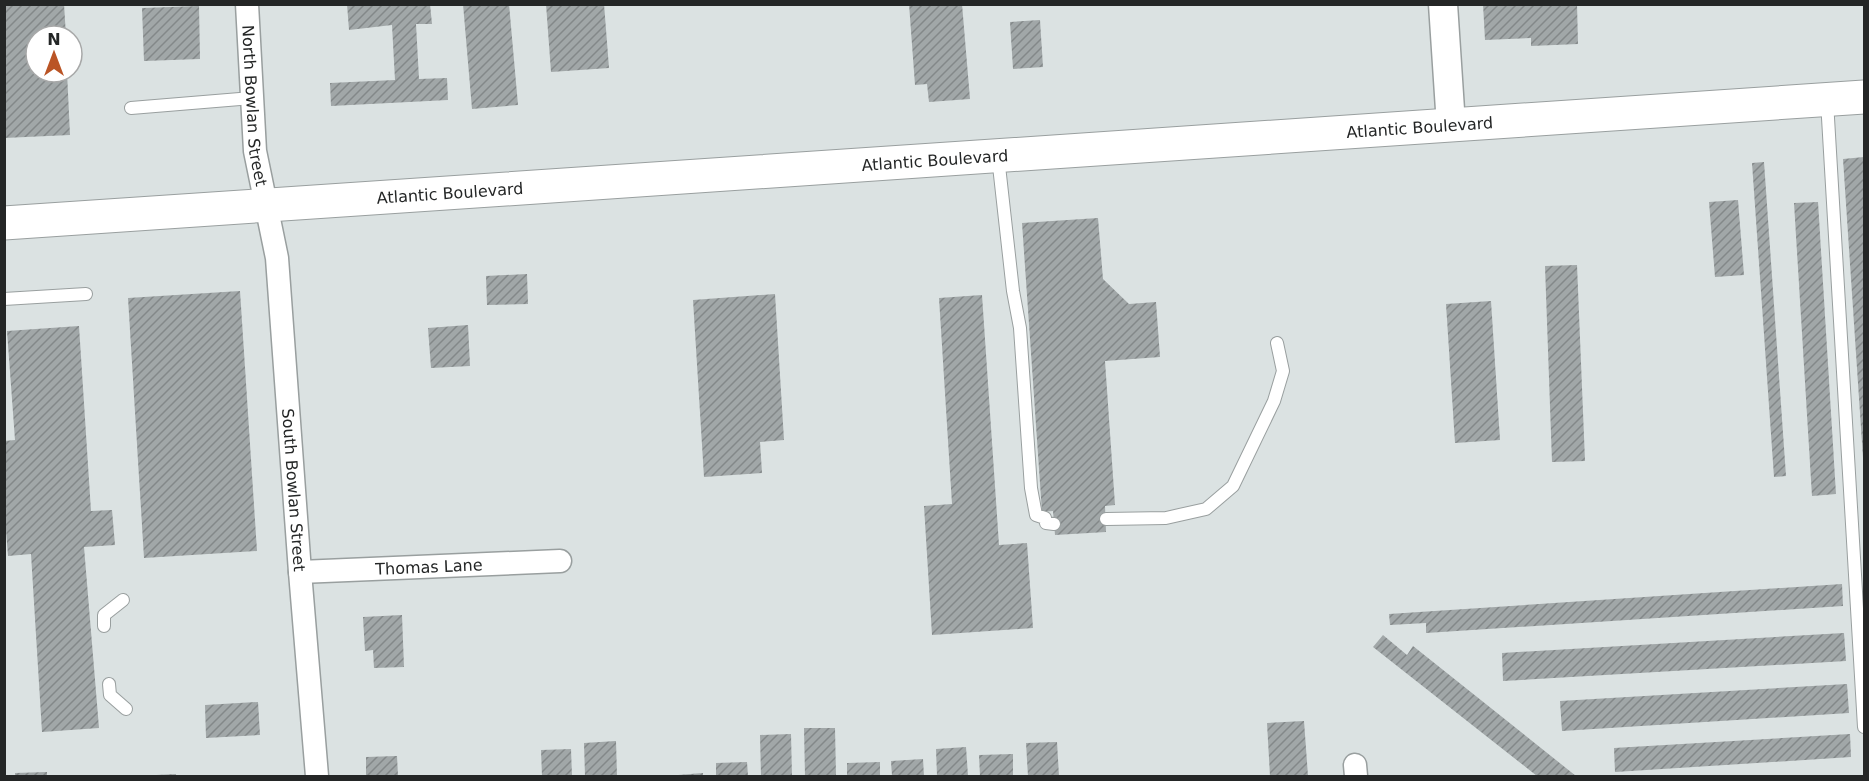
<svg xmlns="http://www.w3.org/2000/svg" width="1869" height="781" font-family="'DejaVu Sans',sans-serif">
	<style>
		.building { fill: url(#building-hatch) }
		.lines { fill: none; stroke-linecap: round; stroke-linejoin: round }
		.service-casing { stroke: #999f9f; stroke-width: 14 }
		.minor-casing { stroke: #999f9f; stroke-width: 25 }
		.tertiary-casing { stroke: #999f9f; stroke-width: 31 }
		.primary-casing { stroke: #999f9f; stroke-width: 35 }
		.service { stroke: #fff; stroke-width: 12 }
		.minor { stroke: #fff; stroke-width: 22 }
		.tertiary { stroke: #fff; stroke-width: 28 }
		.primary { stroke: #fff; stroke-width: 33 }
		.labels { text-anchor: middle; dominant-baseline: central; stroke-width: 6; stroke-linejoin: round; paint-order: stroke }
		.street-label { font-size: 16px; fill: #242626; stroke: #fff }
	</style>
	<defs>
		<pattern id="building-hatch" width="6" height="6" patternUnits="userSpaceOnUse" patternTransform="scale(1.5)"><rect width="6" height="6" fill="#a1a7a8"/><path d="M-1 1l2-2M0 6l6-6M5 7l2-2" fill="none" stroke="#838889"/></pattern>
	</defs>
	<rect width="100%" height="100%" fill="#dbe2e2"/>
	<g class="building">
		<path d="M4 4H64L66 36H36V72H67L70 135 4 138Z"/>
		<path d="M347 4H430L432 24H416L419 79 447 78 448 100 331 106 330 83 395 80 392 25 349 30Z"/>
		<path d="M463 4H509L518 105 472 109Z"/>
		<path d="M546 4H604L609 68 551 72Z"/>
		<path d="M909 4H962L970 99 929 102 927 84 915 85Z"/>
		<path d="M1483 4H1577L1578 44 1531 46V38L1485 40Z"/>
		<path d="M199 6 200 59 144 61 142 8Z"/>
		<path d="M1040 20 1043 67 1013 69 1010 22Z"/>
		<path d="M1864 157V458H1863L1843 159Z"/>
		<path d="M1764 162 1786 476 1774 477 1752 163Z"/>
		<path d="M1738 200 1744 275 1715 277 1709 202Z"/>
		<path d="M1818 202 1836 494 1812 496 1794 203Z"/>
		<path d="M1098 218 1103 279 1129 304 1156 302 1160 357 1105 361 1115 505 1105 506 1106 532 1055 535 1053 511 1042 512 1022 223Z"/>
		<path d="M1577 265 1585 461 1552 462 1545 266Z"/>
		<path d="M527 274 528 304 487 305 486 276Z"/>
		<path d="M240 291 257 551 144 558 128 298Z"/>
		<path d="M775 294 784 440 760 442 762 473 704 477 693 300Z"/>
		<path d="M982 295 999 545 1027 543 1033 628 932 635 924 506 952 504 939 298Z"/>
		<path d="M1491 301 1500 440 1455 443 1446 304Z"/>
		<path d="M468 325 470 366 431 368 428 328Z"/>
		<path d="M79 326 91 511 112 510 115 545 84 547 99 728 42 732 31 554 8 556 4 505V441L15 440 7 331Z"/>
		<path d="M1842 584 1843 606 1426 633V623L1390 625 1389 614Z"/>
		<path d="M402 615 404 667 374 668 373 650 365 651 363 617Z"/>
		<path d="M1844 633 1846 661 1503 681 1502 653Z"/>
		<path d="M1383 635 1407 655 1413 646 1576 776H1537L1373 647Z"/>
		<path d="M1847 684 1849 713 1562 731 1560 701Z"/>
		<path d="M258 702 260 735 206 738 205 705Z"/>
		<path d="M1304 721 1308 776H1270L1267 723Z"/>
		<path d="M804 728H835L836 776H805Z"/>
		<path d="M791 734 792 776H761L760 735Z"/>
		<path d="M1850 734 1851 757 1615 772 1614 748Z"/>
		<path d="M616 741 617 776H585L584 743Z"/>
		<path d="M1057 742 1059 776H1028L1026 743Z"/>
		<path d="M966 747 968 776H937L936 749Z"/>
		<path d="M571 749 572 776H542L541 750Z"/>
		<path d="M1013 754V776H980L979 755Z"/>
		<path d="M397 756 398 776H366V757Z"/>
		<path d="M923 759 924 776H892L891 761Z"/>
		<path d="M747 762 748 776H716V763Z"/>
		<path d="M880 762V776H847V763Z"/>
		<path d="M47 772V776H15V773Z"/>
		<path d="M703 773V776H678V775Z"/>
		<path d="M176 774V776H156V775Z"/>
	</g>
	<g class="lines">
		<defs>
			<g id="service">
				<path d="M1827 101 1864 727"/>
				<path d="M131 108 252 98"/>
				<path d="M998 157 1013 291 1020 328 1031 488 1036 515 1045 518 1046 523 1054 524"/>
				<path d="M4 299 86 294"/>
				<path d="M1106 519 1166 518 1206 509 1233 486 1274 401 1283 371 1277 343"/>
				<path d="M104 626V615L123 600"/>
				<path d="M109 684 110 695 126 709"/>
			</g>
			<g id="minor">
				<path id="s1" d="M247 4 255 151 277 258 300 572 317 776"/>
				<path id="s2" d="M300 572 560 561"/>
				<path d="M1355 765 1356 776"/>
			</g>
			<path id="tertiary" d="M1443 4 1451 125"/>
			<g id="primary">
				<path id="s3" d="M4 223 1864 97"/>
			</g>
		</defs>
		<use href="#service" class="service-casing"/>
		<use href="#minor" class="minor-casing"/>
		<use href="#tertiary" class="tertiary-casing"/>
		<use href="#primary" class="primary-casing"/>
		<use href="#service" class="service"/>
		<use href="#minor" class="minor"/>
		<use href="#tertiary" class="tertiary"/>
		<use href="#primary" class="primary"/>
	</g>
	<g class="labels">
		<g class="street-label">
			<text stroke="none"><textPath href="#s1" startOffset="102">North Bowlan Street</textPath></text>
			<text stroke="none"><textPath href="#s3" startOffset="1419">Atlantic Boulevard</textPath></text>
			<text stroke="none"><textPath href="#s3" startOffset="933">Atlantic Boulevard</textPath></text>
			<text stroke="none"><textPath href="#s3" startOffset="447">Atlantic Boulevard</textPath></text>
			<text stroke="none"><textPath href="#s1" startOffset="489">South Bowlan Street</textPath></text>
			<text stroke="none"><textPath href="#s2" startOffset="129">Thomas Lane</textPath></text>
		</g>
	</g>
	<rect width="1869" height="781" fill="none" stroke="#242626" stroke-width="12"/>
	<g transform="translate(54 54)"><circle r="28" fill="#ffffff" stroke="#a7a8a8" stroke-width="1.5"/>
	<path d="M0-4.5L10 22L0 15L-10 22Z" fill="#ba5425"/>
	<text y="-9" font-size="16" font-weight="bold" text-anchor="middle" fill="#242626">N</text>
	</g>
</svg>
